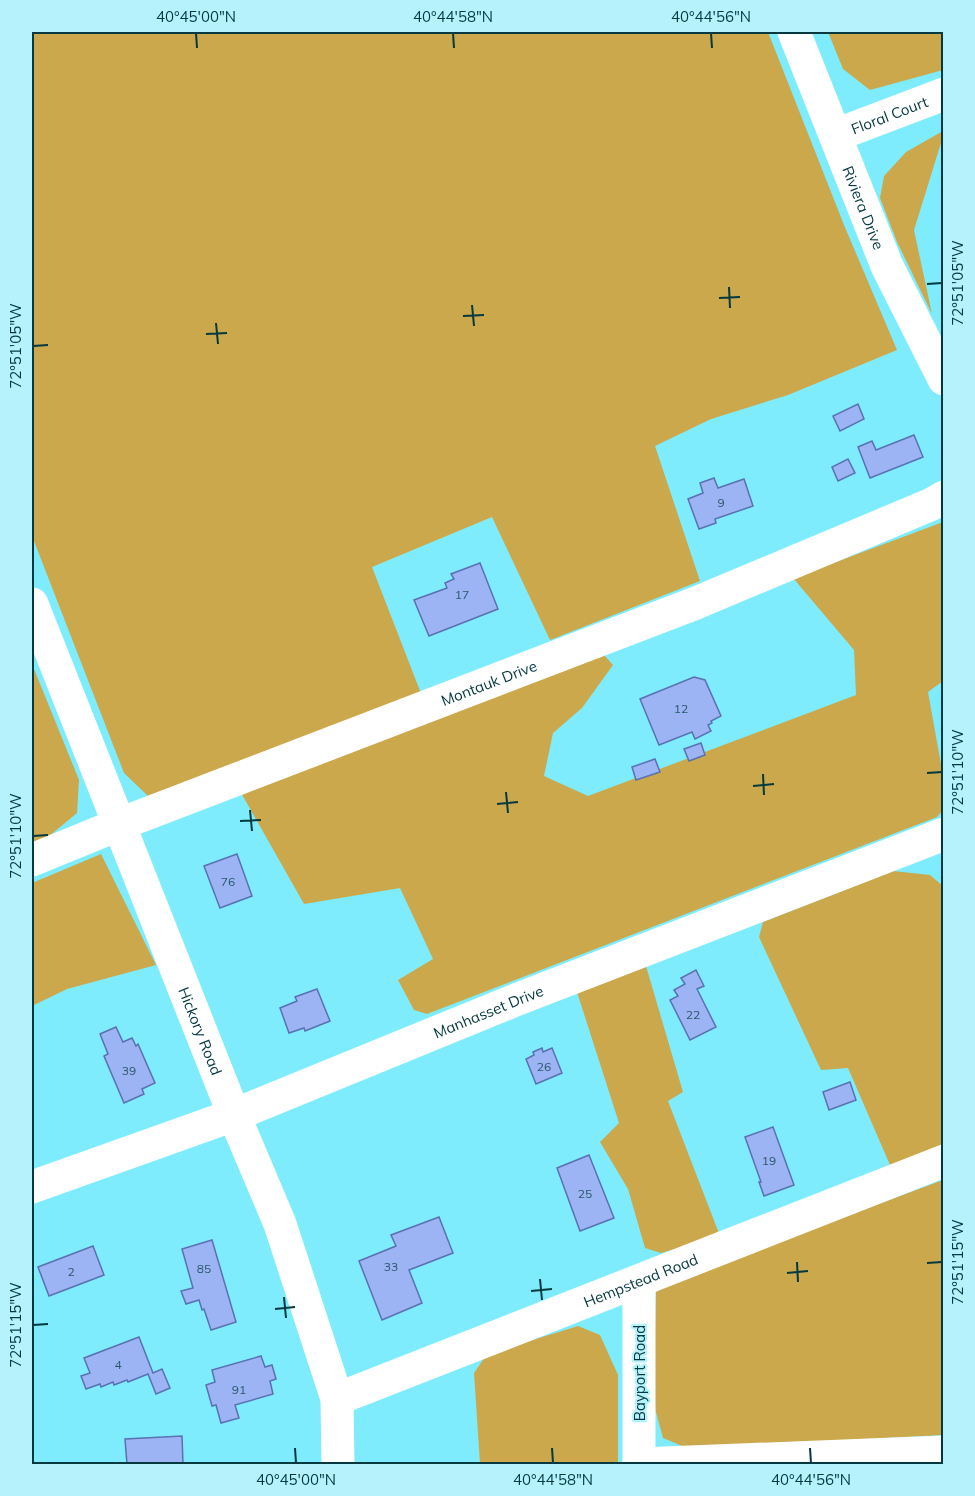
<svg xmlns="http://www.w3.org/2000/svg" width="975" height="1496" font-family="Mulish,sans-serif">
	<style>
		.green { fill: #cba84b }
		.building { fill: #9cb4f3; stroke: #5a71b1; stroke-width: 1.5 }
		.lines { fill: none; stroke-linecap: round; stroke-linejoin: round }
		.minor { stroke: #fff; stroke-width: 33 }
		.ticks { fill: none; stroke: #04393f; stroke-width: 2 }
		.labels { text-anchor: middle; dominant-baseline: central; stroke-width: 4.5; stroke-linejoin: round; paint-order: stroke }
		.number-label { font-size: 12px; fill: #2a586c }
		.street-label { font-size: 15px; fill: #04393f; stroke: #b6f2fc }
		.neatline { fill: none; stroke: #04393f; stroke-width: 2 }
		.ticks-label { font-size: 15px; text-anchor: middle; fill: #04393f }
	</style>
	<rect width="100%" height="100%" fill="#7eecfd"/>
	<g class="green">
		<path d="M32 32H768L844 225 897 350 788 395 711 419 655 446 700 581 550 640 492 517 372 567 422 696 148 796 124 773 32 536Z"/>
		<path d="M828 32H943V70L870 90 843 69Z"/>
		<path d="M943 131V139L941 143 914 230 932 314 897 242 880 198 884 176 906 152Z"/>
		<path d="M943 522V681L928 692 943 775V810L937 817 427 1014 414 1010 398 980 433 959 400 888 304 904 240 791 604 655 613 665 582 708 553 733 544 776 588 796 856 695 854 650 793 578Z"/>
		<path d="M32 664 79 780 77 813 48 837 32 844Z"/>
		<path d="M101 854 156 965 67 989 32 1006V883Z"/>
		<path d="M893 871 930 875 943 886V1146L890 1165 848 1068 821 1070 759 937 763 922Z"/>
		<path d="M646 966 683 1092 668 1101 720 1236 661 1253 645 1248 628 1189 600 1142 619 1123 577 992Z"/>
		<path d="M943 1180V1435L687 1448 663 1438 653 1401 656 1292 674 1280Z"/>
		<path d="M578 1326 600 1335 618 1375V1464H480L474 1373 487 1354Z"/>
	</g>
	<g class="building">
		<path d="M858 404 864 419 840 431 833 416Z"/>
		<path d="M914 435 923 457 870 478 858 447 872 441 876 450Z"/>
		<path d="M848 459 855 473 838 481 832 467Z"/>
		<path d="M714 478 718 488 744 479 753 506 715 519 716 523 699 529 688 499 703 493 700 483Z"/>
		<path d="M480 563 498 609 429 636 414 600 447 588 445 583 454 579 451 574Z"/>
		<path d="M694 677 705 680 721 716 711 721 712 723 708 725 711 731 695 739 692 732 659 745 640 699Z"/>
		<path d="M701 743 705 755 689 761 684 749Z"/>
		<path d="M655 759 660 772 636 780 632 767Z"/>
		<path d="M237 854 252 896 220 908 204 866Z"/>
		<path d="M696 970 704 986 697 989 716 1027 690 1040 670 1000 678 996 674 990 685 984 681 978Z"/>
		<path d="M317 989 330 1021 305 1031 304 1028 289 1033 280 1008 297 1001 295 997Z"/>
		<path d="M116 1027 123 1042 132 1038 136 1046 138 1044 155 1083 142 1089 144 1094 124 1103 104 1056 108 1054 100 1034Z"/>
		<path d="M542 1048 543 1052 552 1048 562 1073 536 1084 526 1059 534 1055 533 1052Z"/>
		<path d="M850 1082 856 1100 829 1110 823 1092Z"/>
		<path d="M773 1127 794 1185 764 1196 759 1182H761L745 1137Z"/>
		<path d="M589 1155 614 1218 580 1231 557 1168Z"/>
		<path d="M439 1217 453 1253 409 1270 422 1303 382 1320 359 1261 396 1246 391 1235Z"/>
		<path d="M212 1240 236 1322 211 1330 204 1309 202 1310 199 1300 186 1304 181 1291 193 1288 182 1249Z"/>
		<path d="M93 1246 104 1275 49 1296 38 1267Z"/>
		<path d="M139 1337 153 1373 162 1369 170 1388 156 1394 148 1374 128 1382 127 1380 114 1385 113 1382 101 1387 100 1384 86 1389 81 1376 90 1373 84 1358Z"/>
		<path d="M261 1356 265 1367 272 1365 276 1379 270 1381 273 1394 235 1405 239 1418 221 1423 216 1405 212 1406 206 1385 215 1382 212 1370Z"/>
		<path d="M182 1436 183 1464H127L125 1439Z"/>
	</g>
	<g class="lines">
		<g class="minor">
			<path id="s1" d="M794 32 887 266 944 379"/>
			<path id="s2" d="M836 135 944 94"/>
			<path id="s3" d="M32 604 234 1115 280 1224 337 1399 338 1464"/>
			<path id="s4" d="M32 860 120 824 696 603 932 504 944 497"/>
			<path id="s5" d="M32 1187 234 1115 518 999 944 834"/>
			<path d="M639 1281V1464"/>
			<path id="s6" d="M337 1399 944 1161"/>
			<path d="M639 1464 944 1452"/>
		</g>
	</g>
	<path class="ticks" d="M196 33 197 48M453 33 454 48M711 33 712 48M927 284 942 283M729 287 730 308M719 298 740 297M472 305 474 326M463 316 484 315M216 323 218 344M206 334 227 333M33 346 48 345M927 773 942 772M763 774 764 795M753 786 774 784M506 792 508 813M497 804 518 802M250 810 252 831M240 821 261 820M33 836 48 835M797 1262 798 1282M927 1263 942 1262M787 1273 808 1271M540 1279 542 1300M531 1291 552 1289M284 1297 286 1318M275 1309 295 1307M33 1325 48 1324M295 1448 296 1463M552 1448 553 1463M810 1448 811 1463"/>
	<g class="labels">
		<g class="number-label">
			<text x="721" y="502">9</text>
			<text x="462" y="594">17</text>
			<text x="681" y="708">12</text>
			<text x="228" y="881">76</text>
			<text x="693" y="1014">22</text>
			<text x="544" y="1066">26</text>
			<text x="129" y="1070">39</text>
			<text x="769" y="1160">19</text>
			<text x="585" y="1193">25</text>
			<text x="391" y="1266">33</text>
			<text x="204" y="1268">85</text>
			<text x="71" y="1271">2</text>
			<text x="118" y="1364">4</text>
			<text x="239" y="1389">91</text>
		</g>
		<g class="street-label">
			<text stroke="none"><textPath href="#s2" startOffset="57">Floral Court</textPath></text>
			<text stroke="none"><textPath href="#s1" startOffset="189">Riviera Drive</textPath></text>
			<text stroke="none"><textPath href="#s4" startOffset="490">Montauk Drive</textPath></text>
			<text stroke="none"><textPath href="#s5" startOffset="489">Manhasset Drive</textPath></text>
			<text stroke="none"><textPath href="#s3" startOffset="459">Hickory Road</textPath></text>
			<text stroke="none"><textPath href="#s6" startOffset="326">Hempstead Road</textPath></text>
			<text transform="translate(639 1373) rotate(-90)">Bayport Road</text>
		</g>
	</g>
	<rect width="975" height="1496" fill="none" stroke="#b6f2fc" stroke-width="66"/>
	<rect x="33" y="33" width="909" height="1430" class="neatline"/>
	<g class="ticks-label">
		<text x="196" y="22">40°45'00"N</text>
		<text x="453" y="22">40°44'58"N</text>
		<text x="711" y="22">40°44'56"N</text>
		<text transform="translate(958 283) rotate(-90)" y="5">72°51'05"W</text>
		<text transform="translate(16 346) rotate(-90)" y="5">72°51'05"W</text>
		<text transform="translate(958 772) rotate(-90)" y="5">72°51'10"W</text>
		<text transform="translate(16 836) rotate(-90)" y="5">72°51'10"W</text>
		<text transform="translate(958 1262) rotate(-90)" y="5">72°51'15"W</text>
		<text transform="translate(16 1325) rotate(-90)" y="5">72°51'15"W</text>
		<text x="296" y="1485">40°45'00"N</text>
		<text x="553" y="1485">40°44'58"N</text>
		<text x="811" y="1485">40°44'56"N</text>
	</g>
</svg>
